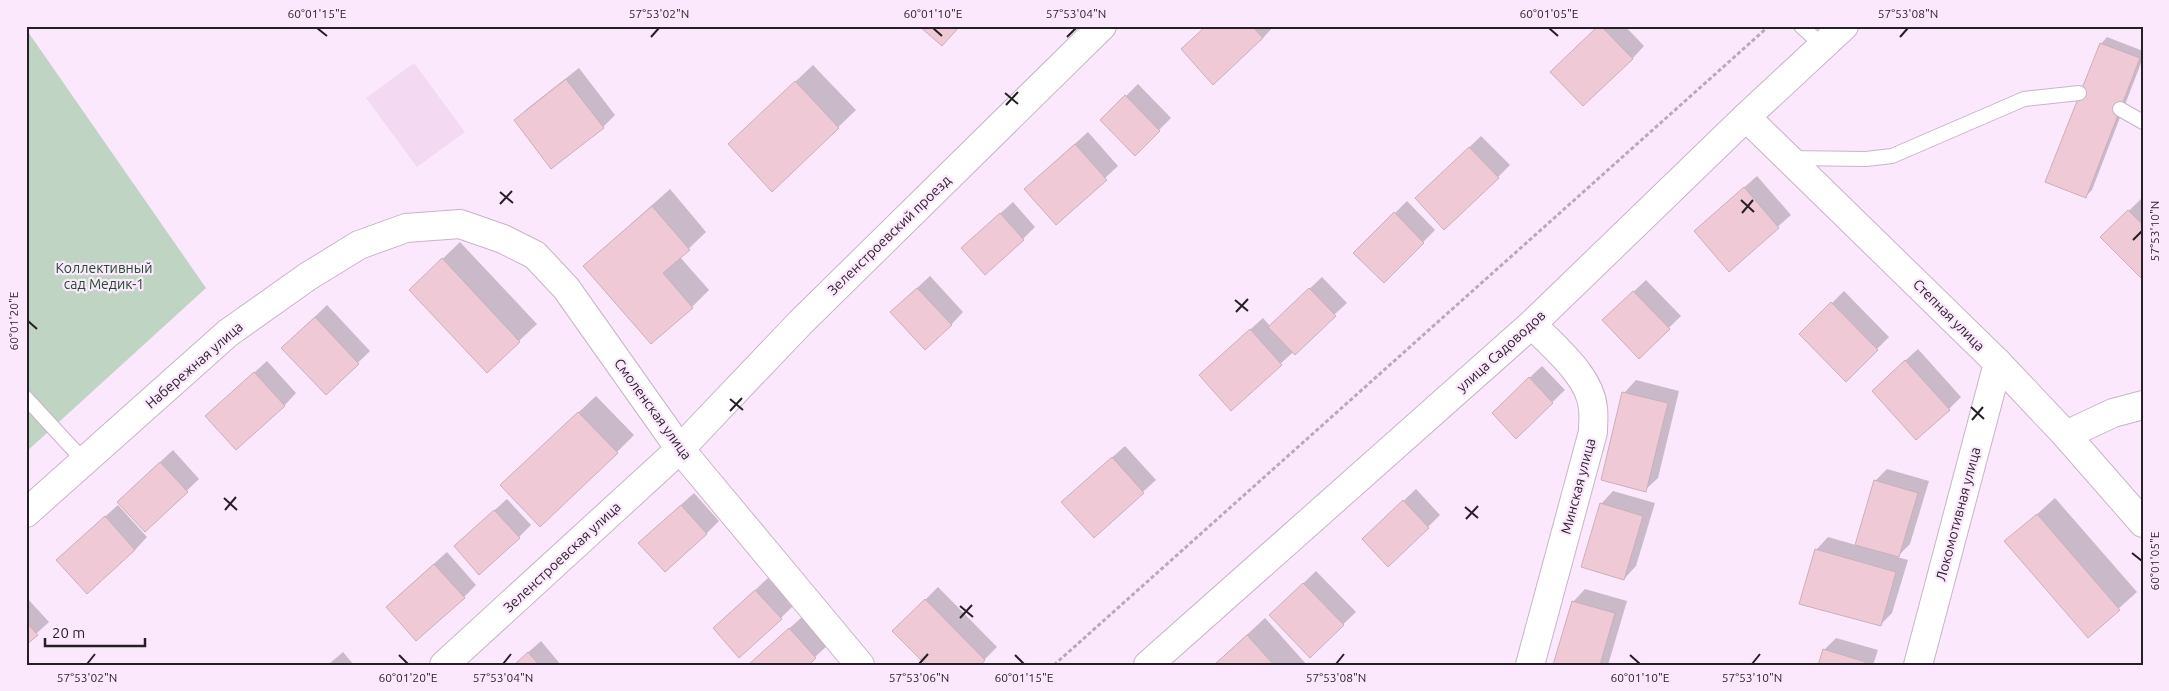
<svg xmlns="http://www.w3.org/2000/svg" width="2169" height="691" font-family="Ubuntu,sans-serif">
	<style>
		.built { fill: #f3d9f2 }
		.green { fill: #c0d4c4 }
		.shadow { fill: #0003 }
		.building { fill: #efc9d6; stroke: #cbafb9 }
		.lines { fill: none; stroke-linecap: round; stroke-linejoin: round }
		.service-casing { stroke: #c8b4c7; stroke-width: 16 }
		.minor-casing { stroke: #c8b4c7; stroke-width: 30 }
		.secondary-casing { stroke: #c8b4c7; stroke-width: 30 }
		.path { stroke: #b9a9b9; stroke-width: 3; stroke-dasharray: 4 2.5; stroke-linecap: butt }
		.service { stroke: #fff; stroke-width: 14 }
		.minor { stroke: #fff; stroke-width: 28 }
		.secondary { stroke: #fff; stroke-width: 28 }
		.ticks { fill: none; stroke: #261f26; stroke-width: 2 }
		.labels { text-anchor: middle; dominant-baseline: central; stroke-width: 4.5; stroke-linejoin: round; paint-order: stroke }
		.street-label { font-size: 14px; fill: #261f26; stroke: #fce8fc }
		.park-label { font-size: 14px; fill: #1e4d2c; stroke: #fce8fc }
		.neatline { fill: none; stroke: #261f26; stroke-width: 2 }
		.ticks-label { font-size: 12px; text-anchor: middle; fill: #261f26 }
	</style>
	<rect width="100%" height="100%" fill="#fce8fc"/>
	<path class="built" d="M414 63 465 132 417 167 366 98Z"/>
	<path class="green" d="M26 29 206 288 26 452Z"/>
	<g class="shadow">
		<path d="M1206 26H1274L1263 38Z"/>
		<path d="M1599 26H1625L1644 46 1632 59Z"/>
		<path d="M2107 37 2143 51V58L2092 190 2086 196 2101 44Z"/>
		<path d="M813 65 856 110 773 190 747 127Z"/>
		<path d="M579 68 615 115 603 127 515 120 528 108Z"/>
		<path d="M1138 84 1171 118 1135 154 1102 120Z"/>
		<path d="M1088 132 1118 166 1056 223 1038 177Z"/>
		<path d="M1481 136 1510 165 1498 177 1429 186Z"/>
		<path d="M1757 176 1791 215 1729 270 1695 231Z"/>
		<path d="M670 189 706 232 680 257 709 290 692 307 584 266Z"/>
		<path d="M2141 199 2143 201V278L2102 237Z"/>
		<path d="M1407 201 1435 230 1384 282 1355 253Z"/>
		<path d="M1013 202 1035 227 1023 239 975 236Z"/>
		<path d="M460 242 537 324 487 371 428 273Z"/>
		<path d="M930 276 963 312 951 325 904 300Z"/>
		<path d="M1322 277 1347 303 1231 409 1213 363 1263 318 1270 326Z"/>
		<path d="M1646 280 1681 316 1639 357 1616 308Z"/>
		<path d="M1844 291 1889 337 1846 380 1801 334Z"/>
		<path d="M327 305 370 351 326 394 295 336Z"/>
		<path d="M1918 349 1961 397 1949 409 1885 379Z"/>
		<path d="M267 361 296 393 284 406 219 404Z"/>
		<path d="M1542 366 1565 390 1516 437 1505 401Z"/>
		<path d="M1636 380 1679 391 1658 478 1645 490 1624 393Z"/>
		<path d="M596 396 634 435 617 452 519 468Z"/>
		<path d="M1125 446 1156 480 1094 536 1075 490Z"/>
		<path d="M173 450 199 479 145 531 130 490Z"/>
		<path d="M1887 469 1929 481 1910 544 1897 557 1908 560 1892 613 1880 625 1816 550 1828 537 1856 545 1875 481Z"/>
		<path d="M1416 489 1440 515 1428 527H1376Z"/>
		<path d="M1613 491 1655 503 1636 566 1624 579 1601 504Z"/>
		<path d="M694 493 719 521 706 534 652 531Z"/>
		<path d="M2055 498 2137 592 2088 636 2006 542Z"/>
		<path d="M507 499 531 525 519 537 468 534Z"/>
		<path d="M118 505 147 537 135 550 70 548Z"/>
		<path d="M447 552 476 585 464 597 399 595Z"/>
		<path d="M1316 571 1356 612 1310 656 1271 615Z"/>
		<path d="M768 578 793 606 781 618 714 628Z"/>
		<path d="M938 587 997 647 979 665 894 631Z"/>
		<path d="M1585 589 1627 601 1608 665H1555L1573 602Z"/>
		<path d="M26 597 49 622 26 643Z"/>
		<path d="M802 617 828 645 815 657 807 665 761 654Z"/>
		<path d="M1265 618 1307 665H1214Z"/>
		<path d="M1836 638 1878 650 1873 665H1819L1824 650Z"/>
		<path d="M541 641 561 665H514Z"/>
		<path d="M343 652 354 665H328Z"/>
	</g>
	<g class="building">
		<path d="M919 26H960L942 46Z"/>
		<path d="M1206 26H1252L1263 38 1213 85 1181 49Z"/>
		<path d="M1598 26H1601L1633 59 1583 106 1550 72Z"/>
		<path d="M2100 43 2140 58 2086 198 2045 182Z"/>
		<path d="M566 79 604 128 551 169 514 120Z"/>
		<path d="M795 81 839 128 772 192 728 144Z"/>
		<path d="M1125 95 1160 131 1135 156 1100 120Z"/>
		<path d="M1075 144 1107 180 1056 225 1024 189Z"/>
		<path d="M1469 147 1499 178 1444 230 1415 198Z"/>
		<path d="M1744 187 1779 228 1729 272 1694 231Z"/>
		<path d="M652 206 690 250 663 273 693 308 651 344 583 266Z"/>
		<path d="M2128 210 2143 225V280L2100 237Z"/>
		<path d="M1394 212 1424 243 1384 283 1353 253Z"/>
		<path d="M1000 213 1024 240 985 275 961 248Z"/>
		<path d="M442 258 520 342 487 373 409 290Z"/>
		<path d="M917 288 952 325 925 350 890 312Z"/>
		<path d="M1309 288 1336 316 1295 355 1268 327Z"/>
		<path d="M1633 291 1670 329 1639 359 1602 320Z"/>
		<path d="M1831 302 1878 350 1846 382 1799 334Z"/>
		<path d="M315 317 359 364 326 395 281 348Z"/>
		<path d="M1250 329 1282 365 1231 411 1199 375Z"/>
		<path d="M1905 360 1950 410 1916 440 1872 391Z"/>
		<path d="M254 372 285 406 236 450 205 416Z"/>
		<path d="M1529 377 1553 403 1516 439 1492 413Z"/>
		<path d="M1622 392 1668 403 1646 492 1601 480Z"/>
		<path d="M578 412 618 453 540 527 500 485Z"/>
		<path d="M1112 457 1144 493 1094 538 1061 502Z"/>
		<path d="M160 462 188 492 145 532 117 502Z"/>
		<path d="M1874 480 1918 493 1899 557 1855 545Z"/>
		<path d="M1403 500 1429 528 1388 567 1362 539Z"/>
		<path d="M1600 503 1643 516 1624 580 1581 567Z"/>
		<path d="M681 505 707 534 665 572 638 543Z"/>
		<path d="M494 510 520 538 479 575 454 546Z"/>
		<path d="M2037 514 2120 610 2088 638 2004 541Z"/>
		<path d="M105 516 135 550 87 594 56 560Z"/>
		<path d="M1815 549 1896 572 1881 626 1799 604Z"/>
		<path d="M434 564 465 598 416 641 386 607Z"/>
		<path d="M1303 583 1344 625 1310 658 1269 615Z"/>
		<path d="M755 590 782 619 739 658 713 628Z"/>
		<path d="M925 599 985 660 981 665H926L892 631Z"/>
		<path d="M1572 601 1615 613 1600 665H1553Z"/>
		<path d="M26 622 38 635 26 645Z"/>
		<path d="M789 628 816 658 809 665H748Z"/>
		<path d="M1247 635 1274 665H1214Z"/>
		<path d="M1823 649 1866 662 1865 665H1818Z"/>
		<path d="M528 652 539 665H514Z"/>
	</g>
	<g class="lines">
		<defs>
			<g id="service">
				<path d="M1801 26 1823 46"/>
				<path d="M2120 109 2143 122"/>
				<path d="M1790 158 1866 159 1892 156 2024 99 2079 93"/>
				<path d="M26 398 84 461"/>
			</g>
			<g id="minor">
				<path d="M1746 117 1998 363 2066 435 2143 523"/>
				<path d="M2066 435 2113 413 2143 405"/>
				<path d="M26 513 228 333 307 277 359 245 406 228 460 224 503 239 535 255 566 288 680 449 860 665"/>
				<path d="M444 665 680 449 800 323 1102 26"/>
				<path d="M1530 665 1593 432C1593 424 1594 416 1593 408 1590 375 1553 347 1532 324"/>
				<path d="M1918 665 1998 363"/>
			</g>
			<path id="secondary" d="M1148 665 1532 324 1746 117 1844 26"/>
		</defs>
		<use href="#service" class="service-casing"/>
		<use href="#minor" class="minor-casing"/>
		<use href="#secondary" class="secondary-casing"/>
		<path class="path" d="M1054 665 1769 26"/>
		<use href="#service" class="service"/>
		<use href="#minor" class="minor"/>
		<use href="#secondary" class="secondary"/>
	</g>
	<path class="ticks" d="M317 28 327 36M933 28 942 36M1549 28 1558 36M651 37 659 28M1067 37 1076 28M1900 37 1908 28M1005 93 1018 104M1006 105 1018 92M500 192 513 203M1741 200 1754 212M500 204 512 191M1742 213 1753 200M2133 240 2142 231M1235 300 1248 311M1236 312 1248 299M28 321 37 329M730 399 743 410M1971 407 1984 419M730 411 742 398M1972 420 1983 407M224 498 237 510M1465 507 1478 518M225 510 236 497M1466 519 1478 506M2132 553 2142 561M960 606 973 617M960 618 972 605M399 655 408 664M1015 655 1024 664M1630 655 1640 664M87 664 95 654M503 664 511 654M919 664 928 654M1336 664 1344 654M1752 664 1760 654"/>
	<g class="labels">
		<g class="street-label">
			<text transform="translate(889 235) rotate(-44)">Зеленстроевский проезд</text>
			<text transform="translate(1949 315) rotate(45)">Степная улица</text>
			<text transform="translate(1501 351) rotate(-42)">улица Садоводов</text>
			<text transform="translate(194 365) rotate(-41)">Набережная улица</text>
			<text transform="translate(653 409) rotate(54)">Смоленская улица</text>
			<text transform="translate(1578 486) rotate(-75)">Минская улица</text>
			<text transform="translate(1958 514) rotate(-75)">Локомотивная улица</text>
			<text transform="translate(562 557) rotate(-43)">Зеленстроевская улица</text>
		</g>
		<g class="park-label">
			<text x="104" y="268">Коллективный<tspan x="104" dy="16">сад Медик-1</tspan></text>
		</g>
	</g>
	<rect width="2169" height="691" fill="none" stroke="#fce8fc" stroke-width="55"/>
	<path d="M45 638v8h100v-8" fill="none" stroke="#261f26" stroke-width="2.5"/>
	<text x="52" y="638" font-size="15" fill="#261f26" stroke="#fce8fc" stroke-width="4" paint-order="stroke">20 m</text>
	<rect x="28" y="28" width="2114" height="636" class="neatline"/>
	<g class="ticks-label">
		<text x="317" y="18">60°01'15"E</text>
		<text x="659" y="18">57°53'02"N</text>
		<text x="933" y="18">60°01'10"E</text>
		<text x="1076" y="18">57°53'04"N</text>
		<text x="1549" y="18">60°01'05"E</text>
		<text x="1908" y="18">57°53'08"N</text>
		<text transform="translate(2155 231) rotate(-90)" y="4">57°53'10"N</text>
		<text transform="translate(14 321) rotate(-90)" y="4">60°01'20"E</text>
		<text transform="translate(2155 561) rotate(-90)" y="4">60°01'05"E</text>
		<text x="87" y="682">57°53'02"N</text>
		<text x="408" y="682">60°01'20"E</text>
		<text x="503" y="682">57°53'04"N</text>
		<text x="919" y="682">57°53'06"N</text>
		<text x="1024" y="682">60°01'15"E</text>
		<text x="1336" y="682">57°53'08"N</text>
		<text x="1640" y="682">60°01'10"E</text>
		<text x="1752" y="682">57°53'10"N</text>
	</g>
</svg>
